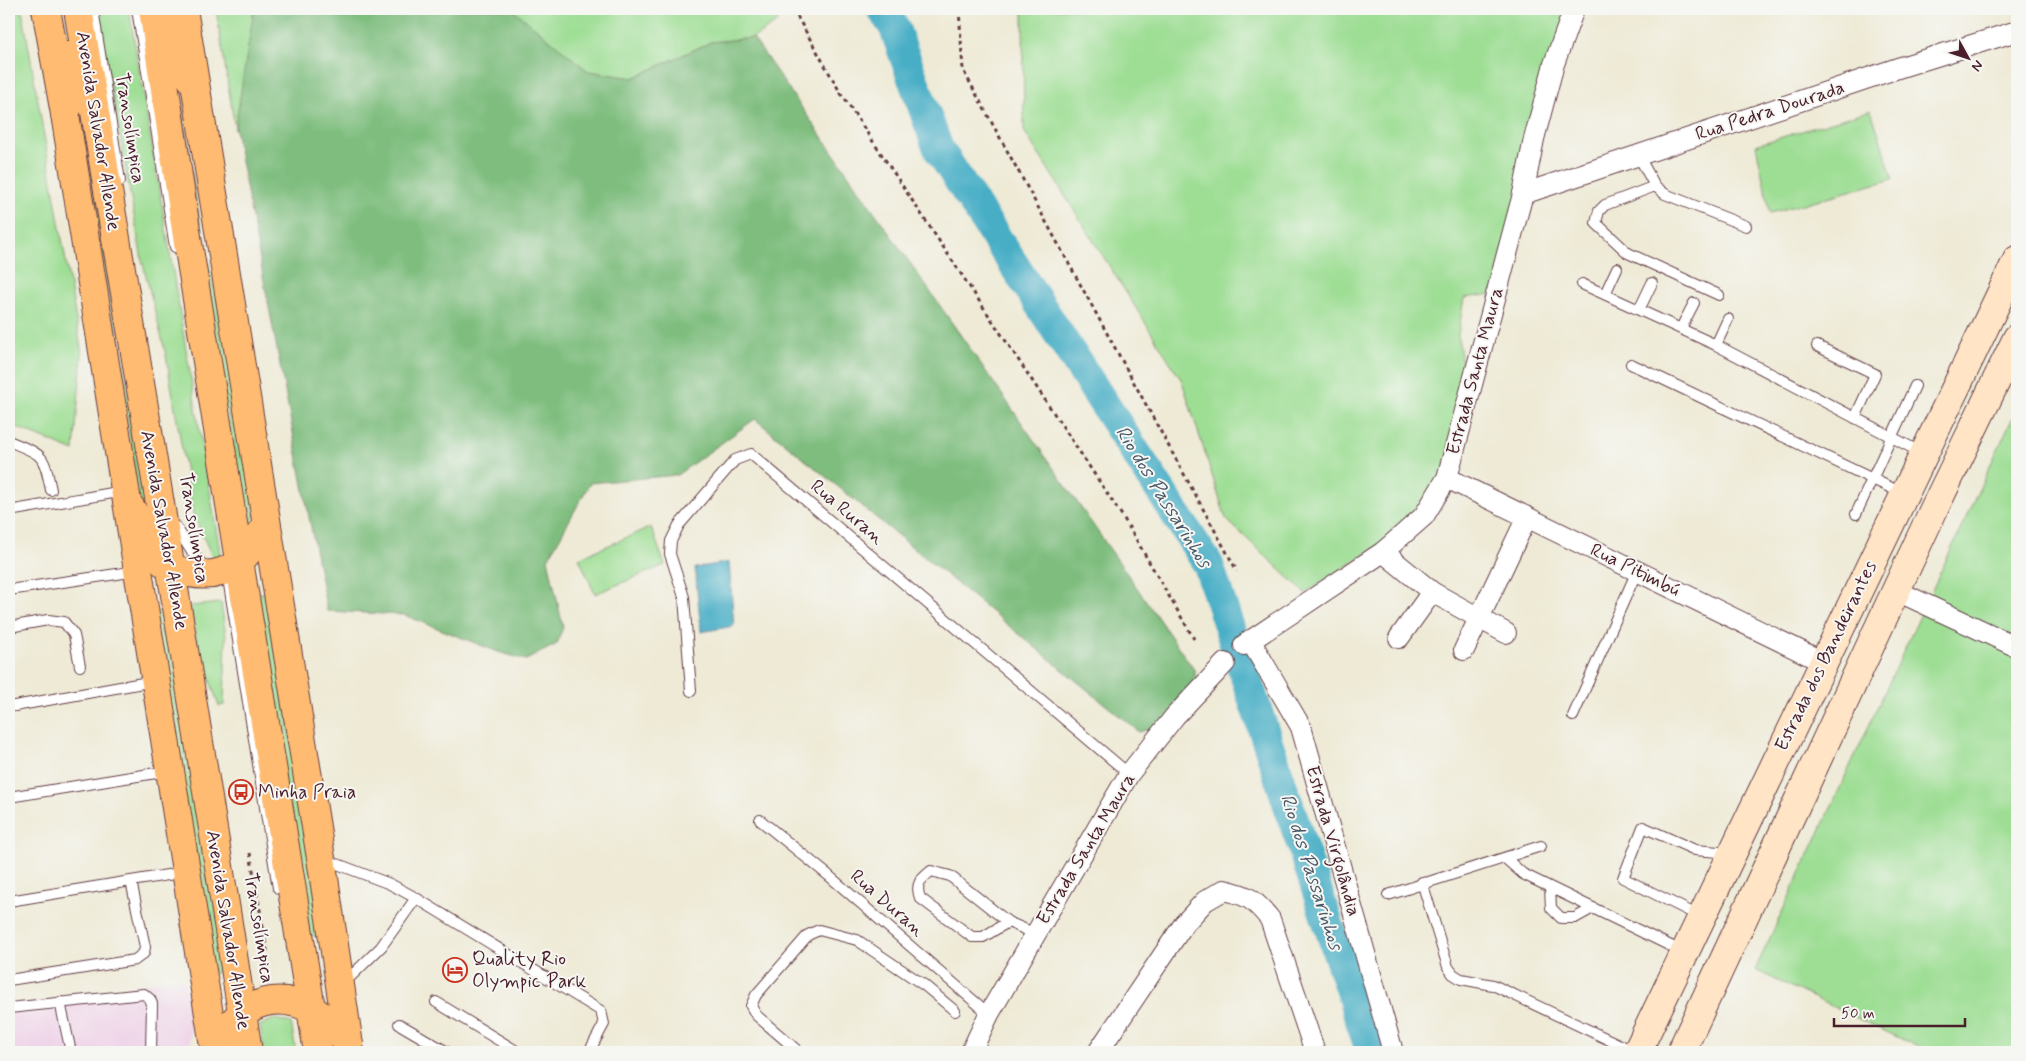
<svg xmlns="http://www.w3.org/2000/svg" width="2026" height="1061" font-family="Mynerve,sans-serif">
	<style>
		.built { fill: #eed0e8 }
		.green { fill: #9ede94; stroke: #747e60 }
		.forest { fill: #7ebd7e; stroke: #646e54 }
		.water { fill: #47aec6; stroke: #486678 }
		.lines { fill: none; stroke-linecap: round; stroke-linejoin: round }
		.river { stroke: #47aec6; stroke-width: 31 }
		.service-casing { stroke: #633d45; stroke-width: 12 }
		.minor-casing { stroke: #633d45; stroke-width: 22 }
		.secondary-casing { stroke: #633d45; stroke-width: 30 }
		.primary-casing { stroke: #633d45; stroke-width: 30 }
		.trunk-casing { stroke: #633d45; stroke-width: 30 }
		.path { stroke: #633d45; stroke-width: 3; stroke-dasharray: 4 4; stroke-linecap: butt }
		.service { stroke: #fff; stroke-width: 10 }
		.minor { stroke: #fff; stroke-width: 20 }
		.secondary { stroke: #ffe4c6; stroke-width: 28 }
		.primary { stroke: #febb71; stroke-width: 28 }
		.trunk { stroke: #febb71; stroke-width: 28 }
		.labels { text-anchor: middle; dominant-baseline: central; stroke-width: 4; stroke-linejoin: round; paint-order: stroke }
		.street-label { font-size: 19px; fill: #4a1f2b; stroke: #f6f6f2 }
		.poi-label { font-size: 19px; fill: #4a1f2b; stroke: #f6f6f2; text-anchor: start }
		.water-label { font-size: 20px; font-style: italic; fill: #495869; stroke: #f6f6f2 }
	</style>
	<rect width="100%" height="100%" fill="#f6f6f2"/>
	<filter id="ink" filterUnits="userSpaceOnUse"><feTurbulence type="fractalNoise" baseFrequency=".02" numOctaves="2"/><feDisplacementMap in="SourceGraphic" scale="10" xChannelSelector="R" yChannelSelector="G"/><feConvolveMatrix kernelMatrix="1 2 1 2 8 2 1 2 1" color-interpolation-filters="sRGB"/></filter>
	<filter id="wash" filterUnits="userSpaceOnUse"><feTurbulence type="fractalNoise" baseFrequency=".0096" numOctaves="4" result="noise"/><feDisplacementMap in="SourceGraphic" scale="20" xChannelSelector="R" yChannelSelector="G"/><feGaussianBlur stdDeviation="1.12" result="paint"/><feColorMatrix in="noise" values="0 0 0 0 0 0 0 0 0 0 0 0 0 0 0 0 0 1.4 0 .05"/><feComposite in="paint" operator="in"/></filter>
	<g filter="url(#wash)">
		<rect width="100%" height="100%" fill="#eeead6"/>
		<path class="built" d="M177 978 185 982 192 1014 189 1052H9V1007Z"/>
		<g class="green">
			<path d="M9 9H22L82 354 74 451 9 424Z"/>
			<path d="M97 9H129L222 564 211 554 193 514 166 355 142 260Z"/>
			<path d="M216 9H254L235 129Z"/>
			<path d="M512 9H776L778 22 753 38 711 42 633 78 588 71Z"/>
			<path d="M1023 9H1571L1493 294 1464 298 1458 335 1467 401 1447 476 1380 545 1305 593 1226 519 1182 381 1024 131Z"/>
			<path d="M70 36 147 505 140 507Z"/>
			<path d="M171 42 200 224 225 335 255 513 251 533 244 524Z"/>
			<path d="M1871 110 1893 179 1770 213 1756 145Z"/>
			<path d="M2017 408V1052H1929L1755 970Z"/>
			<path d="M651 527 665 565 595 594 579 558Z"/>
			<path d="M269 592 322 935 310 936 254 594Z"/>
			<path d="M221 603 226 637 224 705 219 706 198 647 190 606Z"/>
			<path d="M166 609 226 971 213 973 154 612Z"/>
			<path d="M275 1019 291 1023 296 1052H264L260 1025Z"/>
		</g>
		<path class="forest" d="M254 9H512L588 71 633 78 711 42 753 38 1195 671 1196 687 1161 726 1139 732 755 419 677 475 590 483 548 559 563 627 557 644 526 660 498 652 404 615 327 611 235 129Z"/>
		<path class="water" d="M729 562 734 626 701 632 695 568Z"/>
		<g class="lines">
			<path class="river" d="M882 9 894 27 938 148 1208 564 1371 1052"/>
		</g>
	</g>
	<g filter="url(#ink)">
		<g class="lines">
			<defs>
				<g id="service">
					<path d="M93 9 120 181"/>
					<path d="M137 9 175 247"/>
					<path d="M1638 155 1655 186 1665 194 1746 226"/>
					<path d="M1655 186 1605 205 1599 211 1596 223 1628 253 1719 295"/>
					<path d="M1582 284 1716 345 1924 454"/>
					<path d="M1605 294 1617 268"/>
					<path d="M1640 308 1652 283"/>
					<path d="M1681 328 1694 303"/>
					<path d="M1716 345 1728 319"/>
					<path d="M1817 346 1875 374 1855 418"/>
					<path d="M1631 364 1904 494"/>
					<path d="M9 441C44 456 43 452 51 490"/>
					<path d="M9 511 124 491"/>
					<path d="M1856 514 1915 386"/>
					<path d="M176 527 192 552 206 569"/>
					<path d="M227 572 278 888"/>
					<path d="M9 590 137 571"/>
					<path d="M9 627 48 620 64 622 74 635 80 666"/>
					<path d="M691 691 684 597 670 554 671 541 679 525 735 460 751 454 1129 774"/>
					<path d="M9 707 154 681"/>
					<path d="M1573 716 1637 571"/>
					<path d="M9 797 168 771"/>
					<path d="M760 820 828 875 989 1014"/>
					<path d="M1505 858 1523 874 1683 952"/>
					<path d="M324 859 390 884 416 898 601 1011 604 1024 589 1052"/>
					<path d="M1422 882 1448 967 1453 974 1461 979 1493 985 1635 1052"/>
					<path d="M1550 888 1551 908 1561 918H1575L1593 908"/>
					<path d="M1388 895 1541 846"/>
					<path d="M9 901 131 881"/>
					<path d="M1701 917 1623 878 1643 827 1695 850 1731 853"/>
					<path d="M1008 922 983 937H972L920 898C915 884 920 880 931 871L950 876 1008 922 1036 934"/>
					<path d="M9 980 135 960 144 953 145 947 131 881 186 872"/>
					<path d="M343 984 381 947 416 898"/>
					<path d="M60 1002 71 1052"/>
					<path d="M436 1002 518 1052"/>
					<path d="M9 1008 144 994 150 999 152 1004 151 1052"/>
					<path d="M399 1024 447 1052"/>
					<path d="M799 1052 756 1015 751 1006 756 995 808 935 819 930 857 940 924 985 955 1011"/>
				</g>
				<g id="minor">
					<path d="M1523 194 1901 67 2017 31"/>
					<path d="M1447 478 1823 662"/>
					<path d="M1383 552 1432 592"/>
					<path d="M1897 591 2017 647"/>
					<path d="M1399 638 1432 592 1506 633"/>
					<path d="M1250 640 1301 727 1393 1052"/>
					<path d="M1244 645 1383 552 1424 516 1447 478 1523 194 1534 139 1554 64 1574 9"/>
					<path d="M1464 650 1527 517"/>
					<path d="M971 1052 989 1014 1129 774 1175 716 1225 663"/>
					<path d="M1098 1052 1184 924 1205 901 1224 890C1248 895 1255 900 1270 919L1315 1052"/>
				</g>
				<g id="secondary">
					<path d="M1637 1052 2017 260"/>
					<path d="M1681 1052 1933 511 2017 338"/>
				</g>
				<g id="primary">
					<path d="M46 9 65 114 215 1052"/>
					<path d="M183 9 321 858 350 1052"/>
				</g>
				<g id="trunk">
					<path d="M78 9C135 357 195 704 248 1052"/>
					<path d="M153 9 188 243 318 1052"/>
					<path d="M172 22 183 67 194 83"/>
					<path d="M65 114C75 92 71 79 67 55"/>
					<path d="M128 504C141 520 145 542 158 558 166 566 179 571 189 573 230 581 246 558 265 527"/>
					<path d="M215 1052C230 1011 267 988 309 1008 325 1015 337 1032 349 1045"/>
				</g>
			</defs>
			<use href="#service" class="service-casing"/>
			<use href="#minor" class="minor-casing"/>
			<use href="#secondary" class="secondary-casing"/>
			<use href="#primary" class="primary-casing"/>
			<use href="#trunk" class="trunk-casing"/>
			<g class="path">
				<path d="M793 9 840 92 1123 517 1194 639"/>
				<path d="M959 9 963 70 1237 571"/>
				<path d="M250 853 269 962"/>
			</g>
			<use href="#service" class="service"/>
			<use href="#minor" class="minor"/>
			<use href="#secondary" class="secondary"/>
			<use href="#primary" class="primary"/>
			<use href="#trunk" class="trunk"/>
		</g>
	</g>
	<defs>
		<symbol id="bus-ring" viewBox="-11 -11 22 22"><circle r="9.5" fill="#f6f6f2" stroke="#c8321e" stroke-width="1.5"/><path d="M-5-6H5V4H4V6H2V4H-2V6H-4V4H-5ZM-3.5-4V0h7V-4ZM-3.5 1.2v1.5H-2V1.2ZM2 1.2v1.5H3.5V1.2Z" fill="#c8321e"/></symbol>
		<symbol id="hotel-ring" viewBox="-11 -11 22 22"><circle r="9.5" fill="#f6f6f2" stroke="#c8321e" stroke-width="1.5"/><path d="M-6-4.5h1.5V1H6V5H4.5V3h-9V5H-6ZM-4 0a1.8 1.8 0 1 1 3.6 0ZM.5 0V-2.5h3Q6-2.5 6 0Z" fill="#c8321e"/></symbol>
	</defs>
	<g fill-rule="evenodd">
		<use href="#bus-ring" x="227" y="778" width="28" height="28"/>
		<use href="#hotel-ring" x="441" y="956" width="28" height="28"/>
	</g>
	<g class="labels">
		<g class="street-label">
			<text transform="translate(1770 111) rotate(-18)">Rua Pedra Dourada</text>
			<text transform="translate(130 128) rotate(81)">Transolímpica</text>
			<text transform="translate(98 131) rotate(81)">Avenida Salvador Allende</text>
			<text transform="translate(1475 371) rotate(-75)">Estrada Santa Maura</text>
			<text transform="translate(847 512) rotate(40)">Rua Ruran</text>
			<text transform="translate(194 528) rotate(81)">Transolímpica</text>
			<text transform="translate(164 530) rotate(80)">Avenida Salvador Allende</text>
			<text transform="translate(1635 570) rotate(26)">Rua Pitimbú</text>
			<text transform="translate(1826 656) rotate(-64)">Estrada dos Bandeirantes</text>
			<text transform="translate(1333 841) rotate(74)">Estrada Virgolândia</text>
			<text transform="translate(1086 849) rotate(-59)">Estrada Santa Maura</text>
			<text transform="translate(887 903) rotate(41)">Rua Duran</text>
			<text transform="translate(259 928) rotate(81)">Transolímpica</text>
			<text transform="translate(228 930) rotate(81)">Avenida Salvador Allende</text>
		</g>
		<g class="poi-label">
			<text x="258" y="792">Minha Praia</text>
			<text x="472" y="959">Quality Rio<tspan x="472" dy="22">Olympic Park</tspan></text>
		</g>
		<g class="water-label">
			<text transform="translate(1163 497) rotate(58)">Rio dos Passarinhos</text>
			<text transform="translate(1311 872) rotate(72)">Rio dos Passarinhos</text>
		</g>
	</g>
	<rect width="2026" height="1061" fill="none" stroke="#f6f6f2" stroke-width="30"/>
	<g transform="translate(1968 58) rotate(130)" stroke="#f6f6f2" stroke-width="4" paint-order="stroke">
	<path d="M0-4L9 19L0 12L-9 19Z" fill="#4a1f2b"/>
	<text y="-8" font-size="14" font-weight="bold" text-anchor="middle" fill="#4a1f2b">N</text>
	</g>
	<path d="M1834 1018v8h131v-8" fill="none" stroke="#4a1f2b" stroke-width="2.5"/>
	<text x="1841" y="1018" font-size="15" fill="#4a1f2b" stroke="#f6f6f2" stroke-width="4" paint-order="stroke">50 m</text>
</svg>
